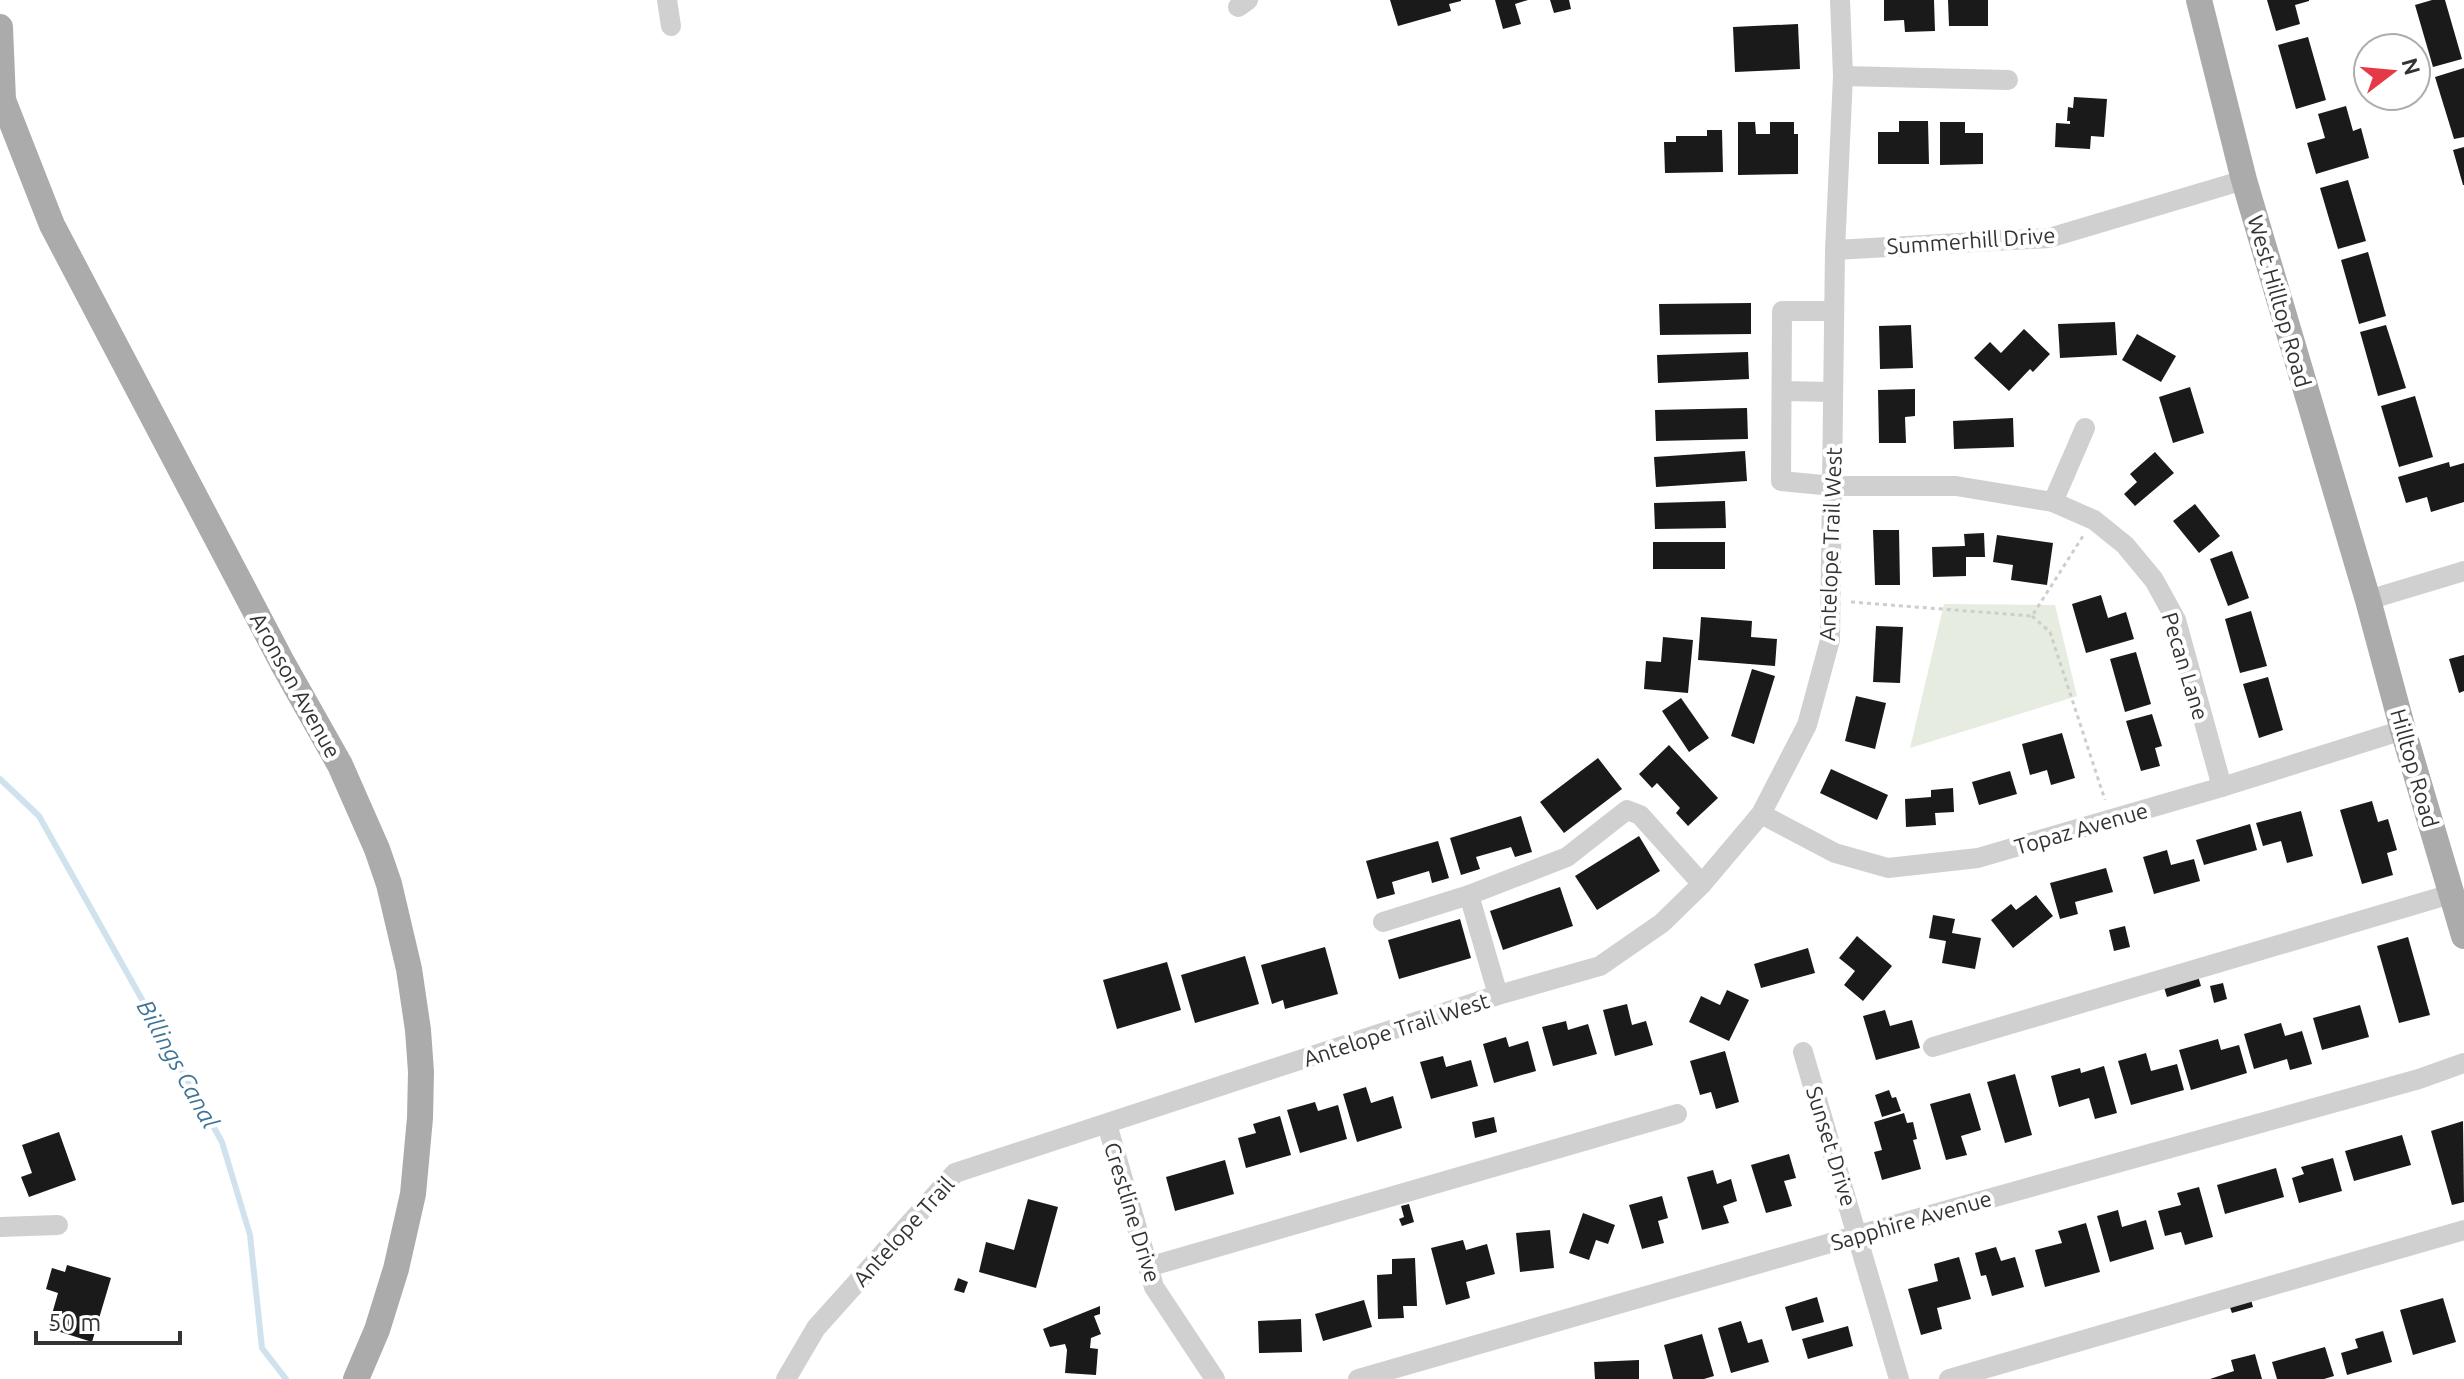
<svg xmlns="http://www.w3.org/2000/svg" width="2464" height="1379" font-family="Ubuntu,sans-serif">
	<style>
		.green { fill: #e6ecdf }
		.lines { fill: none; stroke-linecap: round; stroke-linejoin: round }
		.stream { stroke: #cfe2ee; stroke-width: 6 }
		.building { fill: #1a1a1a }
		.path { stroke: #cdcdcd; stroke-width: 3; stroke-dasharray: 4 4; stroke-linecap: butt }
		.minor { stroke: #d0d0d0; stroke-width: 20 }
		.major { stroke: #ababab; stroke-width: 26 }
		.labels { text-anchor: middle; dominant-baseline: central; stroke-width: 8; stroke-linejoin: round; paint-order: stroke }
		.street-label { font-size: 22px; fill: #333; stroke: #fff }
		.water-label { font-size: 24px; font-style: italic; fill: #3f7597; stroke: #fff }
	</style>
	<rect width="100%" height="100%" fill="#fff"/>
	<path class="green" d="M1944 604 2055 605 2077 696 1910 748Z"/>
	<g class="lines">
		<path class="stream" d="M0 779 39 816 222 1142 250 1235 262 1348 286 1379"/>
	</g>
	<g class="building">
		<path d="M1390 0H1461V1L1449 4 1451 11 1398 26Z"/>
		<path d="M1495 0H1528L1515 4 1521 24 1503 29Z"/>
		<path d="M1550 0H1569L1571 9 1554 13Z"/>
		<path d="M1884 0H1934L1935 31 1905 32 1904 20 1884 21Z"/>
		<path d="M1948 0H1988V26H1949Z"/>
		<path d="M2267 0H2309V1L2295 5 2300 24 2276 31Z"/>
		<path d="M2432 0H2445L2462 59 2433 67 2415 5Z"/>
		<path d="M1798 24 1800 69 1735 72 1733 27Z"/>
		<path d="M2308 37 2326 100 2296 109 2278 45Z"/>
		<path d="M2464 68V137L2454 139 2435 77Z"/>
		<path d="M2074 97 2107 99 2104 137 2091 136 2090 149 2055 147 2056 123 2070 124V121H2067L2068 107 2073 108Z"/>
		<path d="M2346 106 2353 131 2361 128 2369 158 2316 174 2307 143 2325 138 2318 114Z"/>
		<path d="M1899 121H1928L1929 164H1878V132H1899Z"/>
		<path d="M1738 122H1755L1756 134H1770V122H1794V134H1798V174L1738 175Z"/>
		<path d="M1940 122H1965V133H1983V164L1940 165Z"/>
		<path d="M1707 130H1722L1723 172 1665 173 1664 142H1676V136H1707Z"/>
		<path d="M2464 147V185H2463L2453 150Z"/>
		<path d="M2348 180 2366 241 2338 249 2320 188Z"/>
		<path d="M2368 252 2386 316 2359 324 2341 260Z"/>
		<path d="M1751 303V334L1660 335 1659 304Z"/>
		<path d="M2115 322 2117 355 2060 358 2058 324Z"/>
		<path d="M1911 325 1913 368 1880 369 1879 326Z"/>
		<path d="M2386 325 2406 388 2378 396 2360 332Z"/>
		<path d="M2024 329 2050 354 2033 372 2030 369 2009 391 1974 358 1990 342 2001 353Z"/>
		<path d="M2137 334 2176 356 2161 382 2122 360Z"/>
		<path d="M1748 352 1749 379 1658 383 1657 355Z"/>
		<path d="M2190 387 2204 433 2173 443 2159 397Z"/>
		<path d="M1915 389V416L1905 417 1906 443H1879L1878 390Z"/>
		<path d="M2415 396 2433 457 2399 467 2381 406Z"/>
		<path d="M1747 408 1748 439 1656 441 1655 410Z"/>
		<path d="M2013 418 2014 447 1954 449 1953 421Z"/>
		<path d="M1745 451 1747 481 1656 487 1654 457Z"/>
		<path d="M2155 452 2174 473 2135 506 2124 494 2137 482 2130 474Z"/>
		<path d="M2449 462 2450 467 2464 463V502L2431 512 2427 497 2406 503 2398 477Z"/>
		<path d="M1725 501 1726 528 1655 529 1654 503Z"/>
		<path d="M2195 504 2220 536 2199 553 2173 521Z"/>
		<path d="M1873 530H1899L1900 585H1875Z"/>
		<path d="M1984 533 1985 557H1966V576L1933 577 1932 547 1965 546 1964 534Z"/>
		<path d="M1997 535 2053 543 2047 585 2011 580 2013 565 1993 562Z"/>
		<rect x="1653" y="542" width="72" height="27"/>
		<path d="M2232 551 2249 598 2228 606 2210 559Z"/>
		<path d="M2101 595 2108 618 2126 612 2134 639 2086 653 2072 604Z"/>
		<path d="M2251 611 2267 666 2240 673 2225 619Z"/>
		<path d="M1701 617 1752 621 1751 637 1777 639 1775 666 1698 660Z"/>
		<path d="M1876 626 1903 627 1900 683 1873 682Z"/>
		<path d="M1663 637 1693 640 1688 693 1644 689 1646 661 1661 662Z"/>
		<path d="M2136 652 2151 704 2125 712 2110 659Z"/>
		<path d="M2464 655V691L2459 693 2449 659Z"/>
		<path d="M1752 669 1775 676 1754 744 1731 736Z"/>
		<path d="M2268 677 2283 730 2259 738 2243 684Z"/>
		<path d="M1856 696 1886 703 1875 749 1845 741Z"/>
		<path d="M1681 698 1709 738 1689 752 1662 711Z"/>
		<path d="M2152 714 2162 746 2155 748 2160 766 2141 771 2126 721Z"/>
		<path d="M2062 733 2075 778 2051 785 2047 770 2030 775 2022 744Z"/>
		<path d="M1669 745 1718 798 1688 826 1676 813 1680 808 1657 783 1652 788 1639 774Z"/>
		<path d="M1598 758 1622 789 1564 833 1540 802Z"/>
		<path d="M1831 769 1888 795 1877 820 1820 793Z"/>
		<path d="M2010 771 2017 794 1979 805 1972 782Z"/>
		<path d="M1953 788 1954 812 1935 813 1936 825 1906 827 1905 799 1931 797V790Z"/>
		<path d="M2372 801 2378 822 2388 819 2397 850 2387 853 2393 875 2362 884 2340 810Z"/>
		<path d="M2301 811 2313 856 2287 863 2281 841 2263 846 2256 823Z"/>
		<path d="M1521 816 1532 852 1515 857 1511 847 1476 857 1480 869 1461 875 1450 838Z"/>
		<path d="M2250 824 2257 850 2204 865 2196 840Z"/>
		<path d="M1639 836 1660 871 1597 910 1575 876Z"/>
		<path d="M1438 841 1449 878 1432 883 1429 871 1392 882 1395 894 1377 899 1366 861Z"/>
		<path d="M2167 850 2171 865 2194 859 2200 881 2154 894 2143 857Z"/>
		<path d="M2106 868 2113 892 2075 902 2078 914 2060 919 2050 883Z"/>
		<path d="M1560 887 1573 926 1503 950 1490 911Z"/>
		<path d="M2036 895 2053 916 2013 948 1991 920 2011 904 2016 910Z"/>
		<path d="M1933 915 1955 919 1952 933 1981 938 1975 969 1942 963 1946 941 1929 938Z"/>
		<path d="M1460 919 1471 958 1399 979 1388 940Z"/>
		<path d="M2125 926 2130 947 2114 951 2109 930Z"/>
		<path d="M1857 936 1892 966 1863 1001 1844 985 1855 971 1839 958Z"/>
		<path d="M2408 937 2430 1015 2399 1023 2377 946Z"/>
		<path d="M1325 947 1338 994 1285 1009 1283 1000 1272 1004 1261 965Z"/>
		<path d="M1808 948 1815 973 1761 988 1754 964Z"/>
		<path d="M1245 956 1259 1004 1195 1023 1181 975Z"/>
		<path d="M1167 962 1181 1010 1117 1029 1103 980Z"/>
		<path d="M2197 973 2201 986 2167 997 2163 984Z"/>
		<path d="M2223 983 2227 999 2214 1003 2210 986Z"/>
		<path d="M1727 990 1749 1000 1729 1041 1689 1022 1701 996 1720 1005Z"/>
		<path d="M1627 1004 1632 1025 1646 1021 1653 1045 1615 1056 1603 1010Z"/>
		<path d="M2360 1005 2369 1037 2322 1050 2313 1018Z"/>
		<path d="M1885 1010 1890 1026 1912 1020 1920 1048 1876 1060 1863 1016Z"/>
		<path d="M1566 1021 1568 1030 1588 1024 1597 1054 1553 1066 1542 1027Z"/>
		<path d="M2281 1023 2285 1036 2302 1031 2312 1064 2290 1070 2287 1059 2254 1069 2244 1034Z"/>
		<path d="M1506 1037 1509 1047 1528 1041 1536 1071 1494 1083 1483 1044Z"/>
		<path d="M2218 1039 2221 1050 2239 1045 2247 1073 2191 1090 2179 1050Z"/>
		<path d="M1725 1051 1739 1102 1716 1109 1711 1092 1700 1095 1690 1061Z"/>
		<path d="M2146 1053 2151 1071 2177 1064 2184 1090 2131 1105 2118 1061Z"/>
		<path d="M1443 1056 1446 1067 1471 1060 1478 1086 1431 1099 1420 1062Z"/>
		<path d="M2104 1066 2117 1113 2095 1119 2089 1098 2059 1107 2051 1076 2080 1068 2081 1073Z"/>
		<path d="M2015 1074 2032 1135 2005 1143 1987 1082Z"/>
		<path d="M1366 1087 1371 1103 1393 1096 1402 1128 1357 1142 1343 1094Z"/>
		<path d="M1889 1090 1892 1098 1896 1097 1901 1111 1882 1117 1875 1095Z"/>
		<path d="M1970 1093 1981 1130 1961 1136 1967 1155 1946 1160 1930 1104Z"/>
		<path d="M1315 1102 1318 1111 1338 1105 1347 1139 1300 1153 1287 1110Z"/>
		<path d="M1904 1113 1907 1123 1913 1122 1917 1139 1913 1140 1921 1169 1882 1180 1874 1152 1882 1150 1874 1122Z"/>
		<path d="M1280 1116 1291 1155 1246 1168 1238 1138 1256 1133 1253 1124Z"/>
		<path d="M1494 1117 1497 1132 1475 1138 1472 1122Z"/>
		<path d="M2463 1121 2464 1202 2452 1205 2431 1131Z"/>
		<path d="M59 1132 76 1180 29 1197 21 1177 32 1173 22 1145Z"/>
		<path d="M2402 1135 2411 1165 2354 1181 2345 1151Z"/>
		<path d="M1789 1154 1796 1178 1784 1181 1792 1206 1766 1213 1751 1165Z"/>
		<path d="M2333 1158 2342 1191 2299 1203 2292 1178 2304 1174 2301 1167Z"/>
		<path d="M1225 1160 1234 1194 1175 1211 1166 1177Z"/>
		<path d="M2276 1168 2284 1197 2225 1214 2217 1185Z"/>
		<path d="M1713 1170 1717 1184 1731 1179 1737 1201 1723 1206 1729 1223 1702 1230 1687 1177Z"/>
		<path d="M2199 1187 2213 1237 2185 1245 2181 1232 2165 1236 2158 1211 2181 1205 2177 1193Z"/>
		<path d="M1662 1196 1668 1218 1658 1221 1664 1243 1642 1249 1629 1205Z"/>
		<path d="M1028 1199 1058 1207 1036 1288 979 1272 986 1242 1014 1250Z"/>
		<path d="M1409 1204 1414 1222 1402 1226 1399 1219 1404 1217 1401 1206Z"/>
		<path d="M2118 1210 2122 1227 2146 1220 2154 1249 2110 1262 2097 1216Z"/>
		<path d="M1583 1213 1615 1225 1608 1244 1596 1240 1589 1260 1569 1253Z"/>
		<path d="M2086 1223 2100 1272 2045 1287 2035 1250 2062 1243 2058 1231Z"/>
		<path d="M1550 1230 1554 1268 1520 1272 1516 1233Z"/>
		<path d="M1463 1240 1466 1250 1487 1244 1495 1274 1466 1282 1470 1298 1446 1305 1431 1248Z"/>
		<path d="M1996 1247 2001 1261 2015 1257 2024 1287 1992 1296 1986 1275 1981 1276 1975 1253Z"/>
		<path d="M1959 1257 1971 1299 1937 1308 1942 1329 1921 1335 1908 1289 1938 1281 1934 1264Z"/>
		<path d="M1415 1258 1417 1306H1403L1404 1318 1378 1319 1377 1275 1392 1274V1259Z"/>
		<path d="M67 1265 111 1278 92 1342 48 1328 58 1293 46 1289 52 1268 65 1272Z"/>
		<path d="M958 1278 968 1282 964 1293 954 1290Z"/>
		<path d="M2250 1296 2253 1307 2232 1313 2228 1302Z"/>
		<path d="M1817 1297 1824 1322 1792 1331 1785 1307Z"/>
		<path d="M2443 1298 2456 1342 2413 1355 2400 1310Z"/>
		<path d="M1364 1300 1372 1327 1323 1341 1315 1314Z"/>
		<path d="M1100 1306V1314L1094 1316 1101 1334 1091 1338 1090 1348 1098 1349 1096 1375 1065 1373 1067 1350 1065 1344 1050 1347 1043 1329Z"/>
		<path d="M1301 1319 1302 1352 1259 1353 1258 1321Z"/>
		<path d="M1741 1321 1748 1343 1762 1339 1769 1362 1731 1373 1718 1328Z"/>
		<path d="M1848 1326 1853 1346 1808 1359 1802 1339Z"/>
		<path d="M2383 1331 2392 1362 2347 1375 2341 1353 2358 1348 2355 1339Z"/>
		<path d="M1702 1334 1714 1376 1704 1379H1673L1664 1345Z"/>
		<path d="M2325 1347 2334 1376 2324 1379H2277L2272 1362Z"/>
		<path d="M2255 1354 2262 1379H2210L2234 1371 2231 1360Z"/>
		<path d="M1639 1360V1379H1595L1594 1362Z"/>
	</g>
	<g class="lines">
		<g class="path">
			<path d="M1851 602 2032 616 2083 536"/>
			<path d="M2032 616 2050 632 2105 800"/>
		</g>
		<g class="minor">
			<path d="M667 0 671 26"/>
			<path d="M1238 7 1248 0"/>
			<path d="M1843 76 2008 80"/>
			<path d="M1835 250 2049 238 2244 180"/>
			<path d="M1834 311H1782L1781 481 1833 486H1956L2053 502 2094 520 2125 545 2154 580 2176 620 2222 787"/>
			<path d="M1782 391 1833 392"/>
			<path d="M2053 502 2085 428"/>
			<path d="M2368 600 2464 571"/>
			<path d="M1761 814 1835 853 1888 868 1978 858 2222 787 2403 730"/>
			<path d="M1469 895 1498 995"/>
			<path d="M1383 922 1469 895 1567 857 1627 810 1640 815 1702 884"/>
			<path d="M1933 1047 2451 894"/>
			<path d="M1803 1052 1899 1379"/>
			<path d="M1107 1124 1154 1287 1215 1379"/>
			<path d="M0 1227 58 1225"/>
			<path d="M1148 1267 1677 1114"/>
			<path d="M786 1379 816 1328 955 1173 1498 995 1600 966 1662 923 1702 884 1761 814 1807 725 1830 640 1835 250 1843 76 1840 0"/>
			<path d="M1358 1379 1858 1235 2419 1079 2464 1063"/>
			<path d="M1949 1379 2464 1230"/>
		</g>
		<g class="major">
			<path d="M2199 0 2244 180 2368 600 2403 730 2464 936"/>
			<path d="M0 27 3 100 52 225 283 664 340 765 377 849 389 884 409 969 418 1030 421 1072 420 1118 413 1194 396 1269 377 1330 356 1379"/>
		</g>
	</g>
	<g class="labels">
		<g class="street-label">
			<text transform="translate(1971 240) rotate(-4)">Summerhill Drive</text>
			<text transform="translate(2280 301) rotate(74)">West Hilltop Road</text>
			<text transform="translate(1830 544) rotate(-88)">Antelope Trail West</text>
			<text transform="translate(2186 666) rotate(73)">Pecan Lane</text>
			<text transform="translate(296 685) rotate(61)">Aronson Avenue</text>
			<text transform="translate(2415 768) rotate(74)">Hilltop Road</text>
			<text transform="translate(2081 828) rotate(-16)">Topaz Avenue</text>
			<text transform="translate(1396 1029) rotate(-18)">Antelope Trail West</text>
			<text transform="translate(1832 1146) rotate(73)">Sunset Drive</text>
			<text transform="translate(1133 1212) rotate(73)">Crestline Drive</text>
			<text transform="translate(1911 1220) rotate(-16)">Sapphire Avenue</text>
			<text transform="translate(903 1231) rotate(-48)">Antelope Trail</text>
		</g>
		<g class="water-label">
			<text transform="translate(178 1064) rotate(61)">Billings Canal</text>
		</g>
	</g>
	<g transform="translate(2392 72) rotate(74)"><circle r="38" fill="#ffffff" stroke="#adadad" stroke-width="2"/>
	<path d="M0-6L14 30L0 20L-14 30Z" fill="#e63946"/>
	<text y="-12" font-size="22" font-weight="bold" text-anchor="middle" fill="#333333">N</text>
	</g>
	<path d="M36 1331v12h144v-12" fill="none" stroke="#333333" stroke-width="4"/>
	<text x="48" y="1331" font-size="24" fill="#333333" stroke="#ffffff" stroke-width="6" paint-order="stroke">50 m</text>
</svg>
